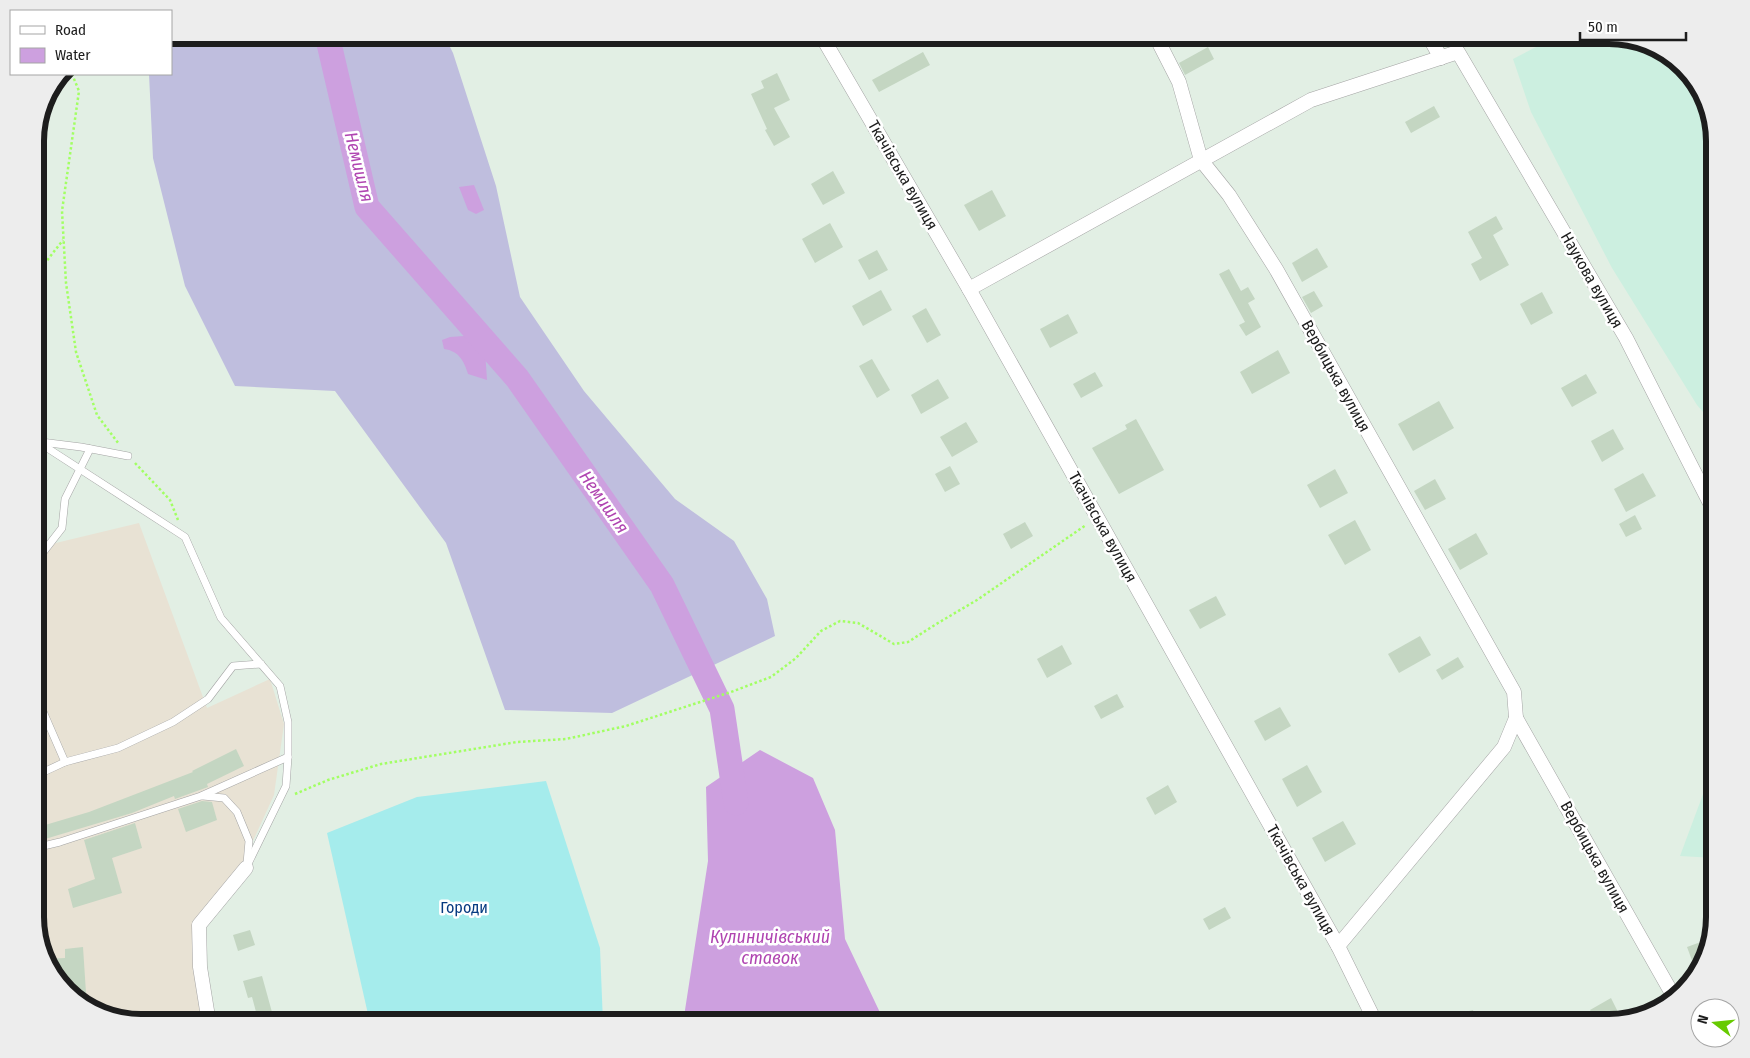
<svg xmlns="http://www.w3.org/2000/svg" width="1750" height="1058" font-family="'Fira Sans Condensed',sans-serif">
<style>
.industrial{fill:#e8e2d4}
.farmland{fill:#ccefe0}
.grass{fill:#a5ecec}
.wetland{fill:#bfbede}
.water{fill:#cda0df}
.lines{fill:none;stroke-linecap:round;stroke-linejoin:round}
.river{stroke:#cda0df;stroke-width:25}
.building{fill:#c4d6c2}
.lane-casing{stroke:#a4a4a4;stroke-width:8}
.street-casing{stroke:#a4a4a4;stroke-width:15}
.path{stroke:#a2ff63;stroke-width:2.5;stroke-dasharray:2.5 2.5;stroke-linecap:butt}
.lane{stroke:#fff;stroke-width:7}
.street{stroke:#fff;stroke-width:14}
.labels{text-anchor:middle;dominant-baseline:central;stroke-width:5;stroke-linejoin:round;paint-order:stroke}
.street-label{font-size:16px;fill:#1d1d1d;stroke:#fff}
.park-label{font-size:16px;fill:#063a80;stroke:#fff}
.water-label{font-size:18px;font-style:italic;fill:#b045b1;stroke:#fff}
.rim{fill:none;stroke:#1d1d1d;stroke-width:6}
</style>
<rect width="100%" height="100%" fill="#e2efe4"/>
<polygon class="industrial" points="139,523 207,708 270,679 284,724 274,795 241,867 194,926 208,1023 141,1023 88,1009 49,970 35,924 35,548"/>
<g class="farmland">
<polygon points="1559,35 1609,35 1662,49 1701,88 1715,134 1715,426 1697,405 1612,268 1531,112 1513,59"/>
<polygon points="1715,762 1715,858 1680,856"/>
</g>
<polygon class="grass" points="546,781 600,948 603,1023 370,1023 327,833 417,797"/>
<polygon class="wetland" points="171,35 444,35 453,53 496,186 520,297 584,391 675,499 734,541 767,599 775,636 612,713 505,710 446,543 335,391 235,386 185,286 153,158 149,74 171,74"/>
<g class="water">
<polygon points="474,185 484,210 476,214 468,210 459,187"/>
<path d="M464 336 485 350 487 380 468 374C464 361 459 351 444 349L442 340 450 337Z"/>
<polygon points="760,750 813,778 835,830 845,939 885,1023 683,1023 708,861 706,787"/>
</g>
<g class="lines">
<polyline class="river" points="327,35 367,207 517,378 662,585 722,709 736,803"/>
</g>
<g class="building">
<polygon points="1208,47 1214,59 1185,75 1179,63"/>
<polygon points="923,52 930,65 879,92 872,80"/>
<polygon points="777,73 790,100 774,108 790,137 774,146 765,130 767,129 751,94 764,88 761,81"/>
<polygon points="1434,106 1440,117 1411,133 1405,122"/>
<polygon points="833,171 845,193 823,205 811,184"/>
<polygon points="992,190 1006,216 979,231 964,205"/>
<polygon points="1496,216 1503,229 1493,235 1509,265 1480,281 1471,264 1482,258 1468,232"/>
<polygon points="830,223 843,247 815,263 802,239"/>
<polygon points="1317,248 1328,267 1302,282 1292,263"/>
<polygon points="877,250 888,270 869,280 858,260"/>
<polygon points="1229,269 1241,291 1248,287 1255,299 1248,303 1261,327 1246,336 1239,325 1245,322 1219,274"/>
<polygon points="881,290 892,310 863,326 852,306"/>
<polygon points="1314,291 1323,306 1311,313 1302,297"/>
<polygon points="1542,292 1553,313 1531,325 1520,304"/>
<polygon points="926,308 941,335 927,343 912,316"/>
<polygon points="1068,314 1078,333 1050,348 1040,329"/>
<polygon points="1278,350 1290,373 1252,394 1240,372"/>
<polygon points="872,359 890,390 877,398 859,366"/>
<polygon points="1095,372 1103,386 1081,398 1073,384"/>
<polygon points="1586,374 1597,393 1572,407 1561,388"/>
<polygon points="938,379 949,398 921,414 911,395"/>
<polygon points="1439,401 1454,428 1413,451 1398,424"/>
<polygon points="1136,419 1164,470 1119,494 1092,448 1127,429 1125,425"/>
<polygon points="966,422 978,442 952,457 940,437"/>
<polygon points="1613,429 1624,449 1602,462 1591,441"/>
<polygon points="950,466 960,484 945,492 935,474"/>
<polygon points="1335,469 1348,493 1320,508 1307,485"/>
<polygon points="1643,473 1656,496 1626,512 1614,489"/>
<polygon points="1435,479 1446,499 1425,510 1414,491"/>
<polygon points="1635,515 1642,529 1626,537 1619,524"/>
<polygon points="1355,520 1371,550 1345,565 1328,535"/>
<polygon points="1025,522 1033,536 1011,549 1003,534"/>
<polygon points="1476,533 1488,554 1460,570 1448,549"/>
<polygon points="1216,596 1226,615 1200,629 1189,610"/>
<polygon points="1420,636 1431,655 1399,673 1388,654"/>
<polygon points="1062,645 1072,664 1047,678 1037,659"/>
<polygon points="1458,657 1464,667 1442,680 1436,670"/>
<polygon points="1117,694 1124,707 1101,719 1094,706"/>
<polygon points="1280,707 1291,726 1265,741 1254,721"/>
<polygon points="236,749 244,766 207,784 208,787 175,799 174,796 132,813 35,842 35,828 89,812 193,772 192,771"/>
<polygon points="1307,765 1322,792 1297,807 1282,779"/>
<polygon points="1168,785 1177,802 1155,815 1146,798"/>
<polygon points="202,801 212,802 217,820 186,832 178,809"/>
<polygon points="1343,821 1356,844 1325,862 1312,838"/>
<polygon points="135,823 142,848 112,858 122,893 73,908 68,889 95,879 84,840"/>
<polygon points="1225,907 1231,918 1209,930 1203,919"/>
<polygon points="250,930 255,945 238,951 233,935"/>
<polygon points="1709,939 1701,970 1697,974 1687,947"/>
<polygon points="83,947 87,1008 49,970 46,959 65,958 65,949"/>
<polygon points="262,976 275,1023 259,1023 252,997 248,998 243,981"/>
<polygon points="1611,998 1622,1020 1609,1023 1597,1023 1590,1010"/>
<polygon points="1473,1010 1477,1023 1437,1023 1436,1019"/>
</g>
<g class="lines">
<g class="lane-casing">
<g id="lane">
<polyline points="38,442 185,537 221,618 280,686 288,722 288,757 286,786 246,868"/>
<polyline points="41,442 81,447 128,456"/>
<polyline points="35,558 41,555 62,528 65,499 90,449"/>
<polyline points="35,693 65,762"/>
<polyline points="35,776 65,762 118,748 173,722 208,699 233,666 261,664"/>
<polyline points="203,796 224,798 237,812 249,841 247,863"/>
<polyline points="35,848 60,842 201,796 288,757"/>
</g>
</g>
<g class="street-casing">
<g id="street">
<polyline points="821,35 969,289 1338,946 1376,1023"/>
<polyline points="1155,35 1179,82 1201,160 1229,195 1276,269 1514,692 1516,718 1504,747 1338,946"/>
<polyline points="1428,35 1441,58"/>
<polyline points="969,289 1311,100 1458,52 1626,338 1715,513"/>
<polyline points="1516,718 1674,997"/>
<polyline points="209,1023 200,967 199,925 246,868"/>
</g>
</g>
<g class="path">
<polyline points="1470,46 1491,35"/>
<polyline points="72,74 79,91 62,211 66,283 76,352 97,415 119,444"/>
<polyline points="35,276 63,240"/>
<polyline points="135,463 170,500 178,520"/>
<polyline points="295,794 328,780 381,764 517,742 566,739 626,726 731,692 771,677 796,658 821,631 840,621 858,623 894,644 908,642 938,623 977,600 1086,525"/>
</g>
<use href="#lane" class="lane"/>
<use href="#street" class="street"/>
</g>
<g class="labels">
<g class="street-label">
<text transform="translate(903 175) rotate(60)">Ткачівська вулиця</text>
<text transform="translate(1592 280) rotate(60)">Наукова вулиця</text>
<text transform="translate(1336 376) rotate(61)">Вербицька вулиця</text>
<text transform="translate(1103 527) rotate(61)">Ткачівська вулиця</text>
<text transform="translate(1595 857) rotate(61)">Вербицька вулиця</text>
<text transform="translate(1301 880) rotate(61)">Ткачівська вулиця</text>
</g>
<g class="park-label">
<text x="464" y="907">Городи</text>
</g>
<g class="water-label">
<text transform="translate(359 167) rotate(76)">Немишля</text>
<text transform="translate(604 502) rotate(55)">Немишля</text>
<text x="770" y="937">Кулиничівський<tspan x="770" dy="21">ставок</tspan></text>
</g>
</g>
<path d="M0 0H1750V1058H0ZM141 44H1609A97 97 0 0 1 1706 141V917A97 97 0 0 1 1609 1014H141A97 97 0 0 1 44 917V141A97 97 0 0 1 141 44Z" fill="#ededed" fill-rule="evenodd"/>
<path class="rim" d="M141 44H1609A97 97 0 0 1 1706 141V917A97 97 0 0 1 1609 1014H141A97 97 0 0 1 44 917V141A97 97 0 0 1 141 44Z"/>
<rect x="10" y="10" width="162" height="65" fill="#ffffff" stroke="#a5a5a5"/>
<rect x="20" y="26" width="25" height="8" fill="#ffffff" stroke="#a5a5a5"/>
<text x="55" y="35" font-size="15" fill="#1d1d1d">Road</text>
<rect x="20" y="48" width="25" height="15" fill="#cda0df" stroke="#a5a5a5"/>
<text x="55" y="60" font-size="15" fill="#1d1d1d">Water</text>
<g transform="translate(1715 1023) rotate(286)"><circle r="24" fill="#ffffff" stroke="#a5a5a5"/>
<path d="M0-4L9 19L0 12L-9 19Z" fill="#67ca00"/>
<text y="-8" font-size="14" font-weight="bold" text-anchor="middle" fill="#1d1d1d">N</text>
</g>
<path d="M1580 32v8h106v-8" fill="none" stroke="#1d1d1d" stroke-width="2.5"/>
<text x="1588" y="32" font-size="15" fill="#1d1d1d" stroke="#ffffff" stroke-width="4" paint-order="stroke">50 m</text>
</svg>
